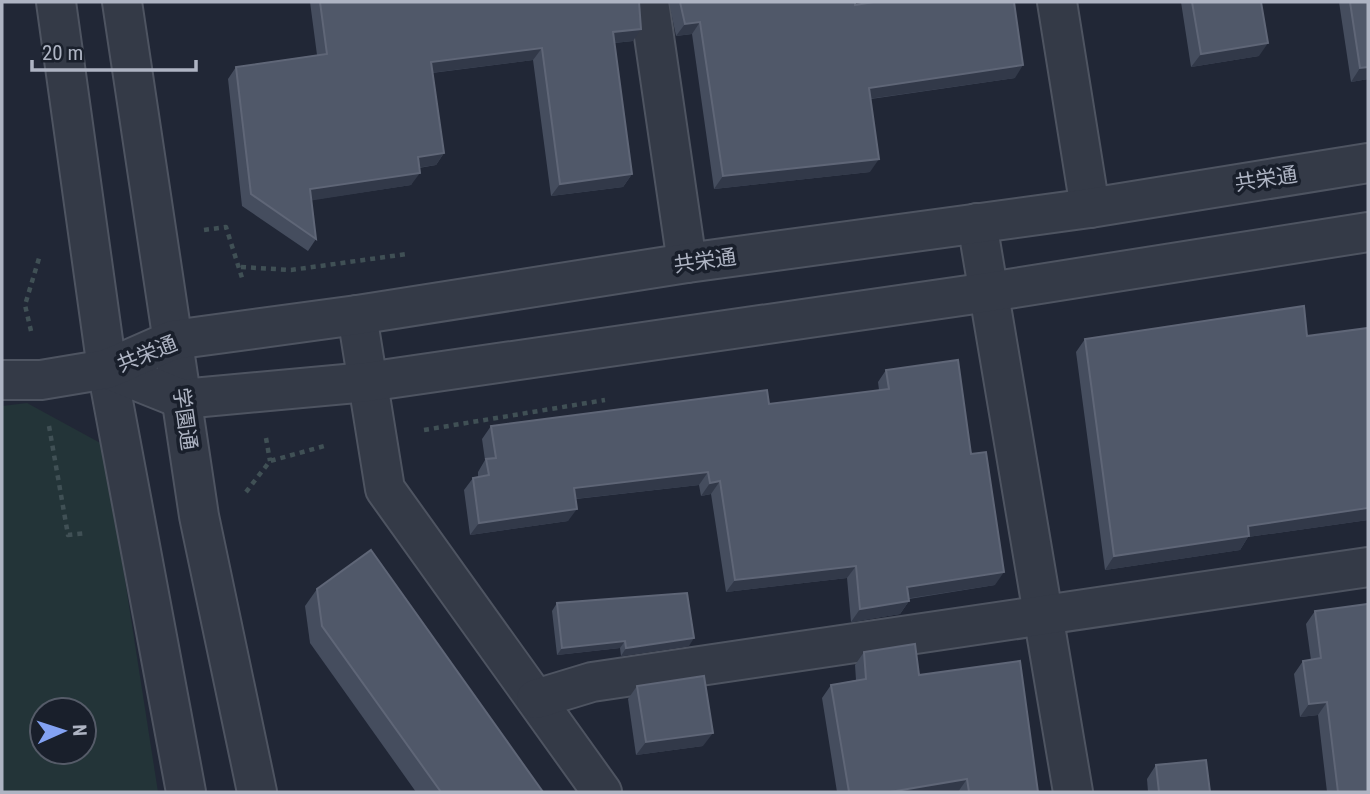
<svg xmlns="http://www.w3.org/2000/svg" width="1370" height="794" font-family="'Roboto Condensed','Noto Sans JP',sans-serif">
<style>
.green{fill:#233438;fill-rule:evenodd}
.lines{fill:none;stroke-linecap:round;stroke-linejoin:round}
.minor-casing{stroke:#4e5461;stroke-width:42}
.path{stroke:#405055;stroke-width:4.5;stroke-dasharray:5 5;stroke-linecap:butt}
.minor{stroke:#343a47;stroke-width:38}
.wall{fill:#454d5e}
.shaded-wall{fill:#323949}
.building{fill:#505869;stroke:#5f6677;stroke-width:2}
.labels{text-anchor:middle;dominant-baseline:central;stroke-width:7;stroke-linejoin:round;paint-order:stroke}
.street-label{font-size:21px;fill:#aeb4c3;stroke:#191f2b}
</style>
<rect width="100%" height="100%" fill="#212736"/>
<path class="green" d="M27 403 104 445 158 792H2V406ZM42 710H84V752H42Z"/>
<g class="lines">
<g class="minor-casing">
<g id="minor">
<polyline points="56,2 107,369 186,792"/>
<polyline points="122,2 199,516 257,792"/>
<polyline points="649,2 687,263"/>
<polyline points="1057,2 1090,208"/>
<polyline points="977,223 1073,792"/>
<polyline points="357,315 385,489 602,792"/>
<polyline points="107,369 182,399 367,382 989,292 1368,232"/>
<polyline points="2,380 41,380 107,369 173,340 357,315 687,263 1090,208 1368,163"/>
<polyline points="536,699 592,682 1368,567"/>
</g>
</g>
<g class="path">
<polyline points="204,230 226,227 243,281"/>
<polyline points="241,267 291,270 407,254"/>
<polyline points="31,331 25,305 40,255"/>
<polyline points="49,426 68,535 87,533"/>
<polyline points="424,430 605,400"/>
<polyline points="266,438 270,461"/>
<polyline points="246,492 270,461 328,445"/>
</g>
<use href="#minor" class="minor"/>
</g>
<g class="wall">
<polygon points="310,2 639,2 633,41 614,43 632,174 623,187 551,196 533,60 432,73 444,153 436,165 419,168 411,185 311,200 316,239 308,251 242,206 228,79 236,67 317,55"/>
<polygon points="669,2 855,2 855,5 1015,78 871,99 870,172 714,189 692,34 676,36"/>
<polygon points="1181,2 1261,2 1259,56 1191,67"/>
<polygon points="1339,2 1368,2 1368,79 1351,82"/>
<polygon points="1368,328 1368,520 1248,537 1240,550 1105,570 1076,352 1085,339 1307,336"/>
<polygon points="886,370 971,454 995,585 909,599 909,601 900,614 851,622 847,578 726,592 711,494 701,496 699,485 576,499 568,521 470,535 464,490 473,478 478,477 478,472 485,460 482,439 491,426 769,404 879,390 878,382"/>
<polygon points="317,589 543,792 416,792 310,643 305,606"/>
<polygon points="557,603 689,646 621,656 620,648 557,655 552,611"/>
<polygon points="1315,611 1368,792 1327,792 1318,715 1300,717 1294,674 1303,661 1311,660 1306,624"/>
<polygon points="864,652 919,675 1038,792 837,792 822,698 831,685 856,680 855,665"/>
<polygon points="637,686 703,746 636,755 628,699"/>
<polygon points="1156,765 1210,792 1148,792 1147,779"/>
</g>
<g class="shaded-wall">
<polygon points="700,22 692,34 676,36 685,24"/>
<polygon points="641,29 633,41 604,44 613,32"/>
<polygon points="1268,43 1259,56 1191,67 1201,54"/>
<polygon points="542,48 533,60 422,74 431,62"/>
<polygon points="1023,65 1015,78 861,100 869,88"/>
<polygon points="1368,67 1368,79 1351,82 1360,68"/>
<polygon points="444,153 436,165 409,169 418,157"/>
<polygon points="879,159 870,172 714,189 723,176"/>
<polygon points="420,173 411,185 302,202 310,189"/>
<polygon points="632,174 623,187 551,196 560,184"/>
<polygon points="708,472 699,485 565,500 574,488"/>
<polygon points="720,481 711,494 701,496 710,483"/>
<polygon points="1368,508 1368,520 1248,537 1240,550 1105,570 1114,556 1248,526"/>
<polygon points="577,509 568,521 470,535 479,523"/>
<polygon points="856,566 847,578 726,592 735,580"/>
<polygon points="1004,572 995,585 898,600 907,587"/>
<polygon points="909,601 900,614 851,622 860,609"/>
<polygon points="694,638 689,646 621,656 626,648"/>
<polygon points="625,641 620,648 557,655 562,648"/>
<polygon points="1327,702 1318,715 1300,717 1309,704"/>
<polygon points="713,733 703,746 636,755 646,742"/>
<polygon points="967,779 958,792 890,792"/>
</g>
<g class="building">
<polygon points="320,2 639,2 641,29 613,32 632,174 560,184 542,48 431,62 444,153 418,157 420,173 310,189 316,239 251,194 236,67 327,54"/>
<polygon points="680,2 855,2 855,5 874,2 1014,2 1023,65 869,88 879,159 723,176 700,22 685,24"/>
<polygon points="1192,2 1261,2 1268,43 1201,54"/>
<polygon points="1350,2 1368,2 1368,67 1360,68"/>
<polygon points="1304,306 1307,336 1368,328 1368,508 1248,526 1249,536 1114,556 1085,339"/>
<polygon points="958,360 971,454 986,452 1004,572 907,587 909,601 860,609 856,566 735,580 720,481 710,483 708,472 574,488 577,509 479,523 473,478 489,475 486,459 496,458 491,426 767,390 769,404 889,389 886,370"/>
<polygon points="371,550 543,792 441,792 322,626 317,589"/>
<polygon points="687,593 694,638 626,648 625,641 562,648 557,603"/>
<polygon points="1368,604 1368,792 1338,792 1327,702 1309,704 1303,661 1321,658 1315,611"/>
<polygon points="915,644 919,675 1020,661 1038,792 969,792 967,779 890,792 849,792 831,685 866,679 864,652"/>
<polygon points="704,676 713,733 646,742 637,686"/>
<polygon points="1206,760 1210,792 1159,792 1156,765"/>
</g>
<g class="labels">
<g class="street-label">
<text transform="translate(1266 179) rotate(-9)">共栄通</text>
<text transform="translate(705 261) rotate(-8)">共栄通</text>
<text transform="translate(147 354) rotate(-22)">共栄通</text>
<text transform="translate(185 419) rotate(82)">学園通</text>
</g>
</g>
<rect width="1370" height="794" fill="none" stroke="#aeb4c3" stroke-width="7"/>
<g transform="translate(63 731) rotate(87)"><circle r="33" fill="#191f2b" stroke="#555b68" stroke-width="2"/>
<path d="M0-5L12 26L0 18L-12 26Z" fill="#83a2f3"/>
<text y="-10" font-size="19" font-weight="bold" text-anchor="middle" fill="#aeb4c3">N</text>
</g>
<path d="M32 60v10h164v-10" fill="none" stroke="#aeb4c3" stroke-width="3.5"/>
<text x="42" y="60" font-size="21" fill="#aeb4c3" stroke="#191f2b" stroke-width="5" paint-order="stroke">20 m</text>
</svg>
